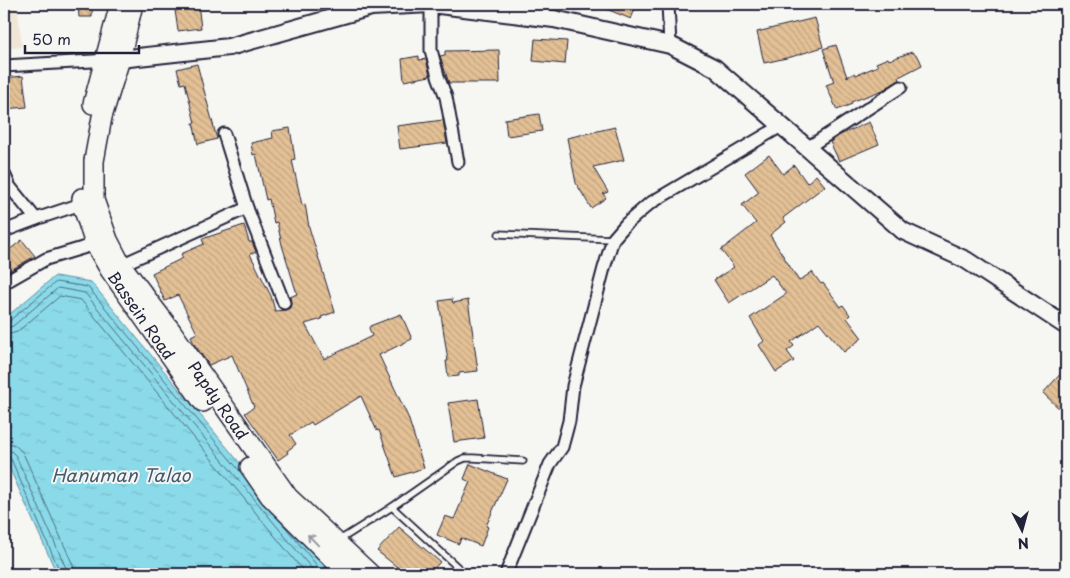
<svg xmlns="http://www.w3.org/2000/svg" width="1070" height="578" font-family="'Playpen Sans',sans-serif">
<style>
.built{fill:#f0e6d6}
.water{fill:url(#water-ripples);stroke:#6190a3}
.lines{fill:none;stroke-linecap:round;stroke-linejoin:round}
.shore{stroke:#4c6c81;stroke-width:1}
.building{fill:url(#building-back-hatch);stroke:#22223b}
.lane-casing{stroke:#22223b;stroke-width:9}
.street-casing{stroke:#22223b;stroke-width:15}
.secondary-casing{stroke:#22223b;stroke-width:20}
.primary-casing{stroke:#22223b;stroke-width:22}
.lane{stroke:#f6f6f2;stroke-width:5.5}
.street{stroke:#f6f6f2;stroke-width:11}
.secondary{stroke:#f6f6f2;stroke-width:16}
.primary{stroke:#f6f6f2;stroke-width:19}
.oneway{stroke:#9797a0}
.labels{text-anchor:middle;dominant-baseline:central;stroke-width:4;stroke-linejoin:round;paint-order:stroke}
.street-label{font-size:16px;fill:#22223b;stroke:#f6f6f2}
.water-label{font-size:18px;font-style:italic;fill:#42596f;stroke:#f6f6f2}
</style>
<defs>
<pattern id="water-ripples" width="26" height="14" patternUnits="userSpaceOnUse" patternTransform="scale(1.25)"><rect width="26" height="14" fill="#8bdae9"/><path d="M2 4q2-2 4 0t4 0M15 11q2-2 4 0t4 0" fill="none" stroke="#78bbc9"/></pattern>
<pattern id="building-back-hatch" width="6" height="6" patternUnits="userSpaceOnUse" patternTransform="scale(1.25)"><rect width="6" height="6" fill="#e3c095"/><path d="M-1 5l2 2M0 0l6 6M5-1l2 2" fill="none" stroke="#c2a581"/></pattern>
</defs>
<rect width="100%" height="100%" fill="#f6f6f2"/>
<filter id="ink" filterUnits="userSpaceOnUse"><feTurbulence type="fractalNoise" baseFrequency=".02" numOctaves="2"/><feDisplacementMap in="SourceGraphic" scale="10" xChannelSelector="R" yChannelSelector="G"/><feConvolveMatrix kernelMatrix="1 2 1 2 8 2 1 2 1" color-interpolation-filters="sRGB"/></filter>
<g filter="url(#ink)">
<polygon class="built" points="4,4 17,4 22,47 4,49"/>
<polygon class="water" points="55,276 91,282 331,574 57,574 4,456 4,319"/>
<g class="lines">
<g class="shore">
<polyline points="4,322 9,321 56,282 88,287 243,475"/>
<polyline points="4,329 13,326 58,288 85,293 316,574"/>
<polyline points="4,336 17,332 60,296 81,300 306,574"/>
<polyline points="4,442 15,445 23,453 73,565 75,574"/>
<polyline points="4,449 11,451 16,456 66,568 67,574"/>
<polyline points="4,456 8,456 11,459 61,574"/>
<polyline points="282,523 324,574"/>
</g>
</g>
<g class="building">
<polygon points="78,4 92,4 92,17 79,17"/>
<polygon points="177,4 198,4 201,28 178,31 175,10 177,10"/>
<polygon points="594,4 637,4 631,19"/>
<polygon points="815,18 823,47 791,57 764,63 757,32"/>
<polygon points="535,39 567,41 565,64 533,61"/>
<polygon points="836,45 847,77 855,73 856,75 878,66 876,63 888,58 889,60 912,52 919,58 922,65 899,77 900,80 883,90 851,102 852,104 837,110 826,85 834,82 823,49"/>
<polygon points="499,50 500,83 449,83 440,56 445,55 445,51"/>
<polygon points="419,56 419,60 426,59 430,76 404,81 402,59"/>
<polygon points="197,64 217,139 198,144 193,123 195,123 185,83 181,84 177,69"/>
<polygon points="23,76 27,107 4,109 4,78"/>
<polygon points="539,114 542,131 507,136 505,119"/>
<polygon points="443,120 447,143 400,149 397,126"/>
<polygon points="869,122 879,144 839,161 830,142 840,135"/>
<polygon points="615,127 624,160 593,167 608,192 603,194 606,198 591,208 576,183 567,138"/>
<polygon points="290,128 295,159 292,160 302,205 305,204 309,227 335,312 321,317 322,319 305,324 324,359 372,336 369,328 370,326 401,314 412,339 379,355 408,417 424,468 396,477 379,430 377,431 361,396 313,425 311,422 290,435 296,444 287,451 288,453 278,460 245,413 254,407 232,355 209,365 194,344 191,336 197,333 178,295 165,301 152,273 183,258 181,254 204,244 202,239 244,225 249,242 252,242 256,252 250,254 271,296 275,311 286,310 290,308 291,304 290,297 297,294 282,245 277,222 274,223 269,199 266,200 256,154 253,155 251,143 273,138 272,131"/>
<polygon points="769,155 783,174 794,165 807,183 816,175 825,186 783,218 786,222 770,235 799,281 812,272 821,284 823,283 841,307 843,305 850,315 847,318 862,338 844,352 819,322 791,342 794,346 787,351 794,361 776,372 759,345 764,341 750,318 786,294 772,275 729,303 714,280 734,267 721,250 756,223 742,205 759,192 745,173"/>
<polygon points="22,240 35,256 4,274 4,254"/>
<polygon points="452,299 453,303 468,300 478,371 459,373 459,376 448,377 446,361 448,361 439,301"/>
<polygon points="1066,368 1066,415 1043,393"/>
<polygon points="478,399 484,438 454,442 448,403"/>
<polygon points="470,464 507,479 486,526 488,527 481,546 461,538 459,544 437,535 445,516 454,519 470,482 464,479"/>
<polygon points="399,527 440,562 429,574 406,574 377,551"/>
</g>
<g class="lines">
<g class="lane-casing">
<g id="lane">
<polyline points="499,234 613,239"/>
<polyline points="392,507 465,574"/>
<polyline points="338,541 392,507 458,461 465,458 473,458 523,461"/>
</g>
</g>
<g class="street-casing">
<g id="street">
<polyline points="431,4 431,50 438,76 446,97 458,162"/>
<polyline points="668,4 670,45"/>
<polyline points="4,66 110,60"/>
<polyline points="224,134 247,208 284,303"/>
<polyline points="807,148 901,87"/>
<polyline points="4,174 10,187 36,219"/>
<polyline points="4,231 36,219 87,202"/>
<polyline points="121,265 247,208"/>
<polyline points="4,283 46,259 99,243"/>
<polyline points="507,571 550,464 562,447 569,421 573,386 604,268 613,239 626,224 649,204 781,126"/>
</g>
</g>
<g class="secondary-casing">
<polyline id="secondary" points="120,59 229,47 371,7 431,4 554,19 670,45 715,68 903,231 966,260 1066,326"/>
</g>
<g class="primary-casing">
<g id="primary">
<polyline points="133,4 120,59 102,117 94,161 94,200 108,240 121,265 172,332 288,497 370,574"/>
<polyline points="93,104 120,4"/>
<polyline points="82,198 82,204 95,244 110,270 203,402"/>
<polyline points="250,467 270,496 348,574"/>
</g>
</g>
<use href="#lane" class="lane"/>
<use href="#street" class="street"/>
<use href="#secondary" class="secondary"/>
<use href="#primary" class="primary"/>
</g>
<defs><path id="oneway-shaft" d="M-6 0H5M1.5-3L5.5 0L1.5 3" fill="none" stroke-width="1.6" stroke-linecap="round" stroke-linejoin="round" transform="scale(1.25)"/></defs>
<use class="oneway" href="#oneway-shaft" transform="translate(313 540) rotate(-134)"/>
</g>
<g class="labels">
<g class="street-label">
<text transform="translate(142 315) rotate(55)">Bassein Road</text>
<text transform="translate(219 400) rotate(55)">Papdy Road</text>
</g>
<g class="water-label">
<text x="121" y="474">Hanuman Talao</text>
</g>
</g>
<rect width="1070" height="578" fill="none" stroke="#f6f6f2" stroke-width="20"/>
<rect x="10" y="10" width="1050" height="558" fill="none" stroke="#22223b" stroke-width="2" filter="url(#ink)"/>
<g transform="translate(1022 530) rotate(174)" stroke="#f6f6f2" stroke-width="4" paint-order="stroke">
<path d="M0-4L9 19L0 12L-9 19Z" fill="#22223b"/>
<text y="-8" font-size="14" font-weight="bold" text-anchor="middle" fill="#22223b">N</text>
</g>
<path d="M25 45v8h114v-8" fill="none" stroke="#22223b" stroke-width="2.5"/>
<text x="32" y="45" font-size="15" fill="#22223b" stroke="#f6f6f2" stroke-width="4" paint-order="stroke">50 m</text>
</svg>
